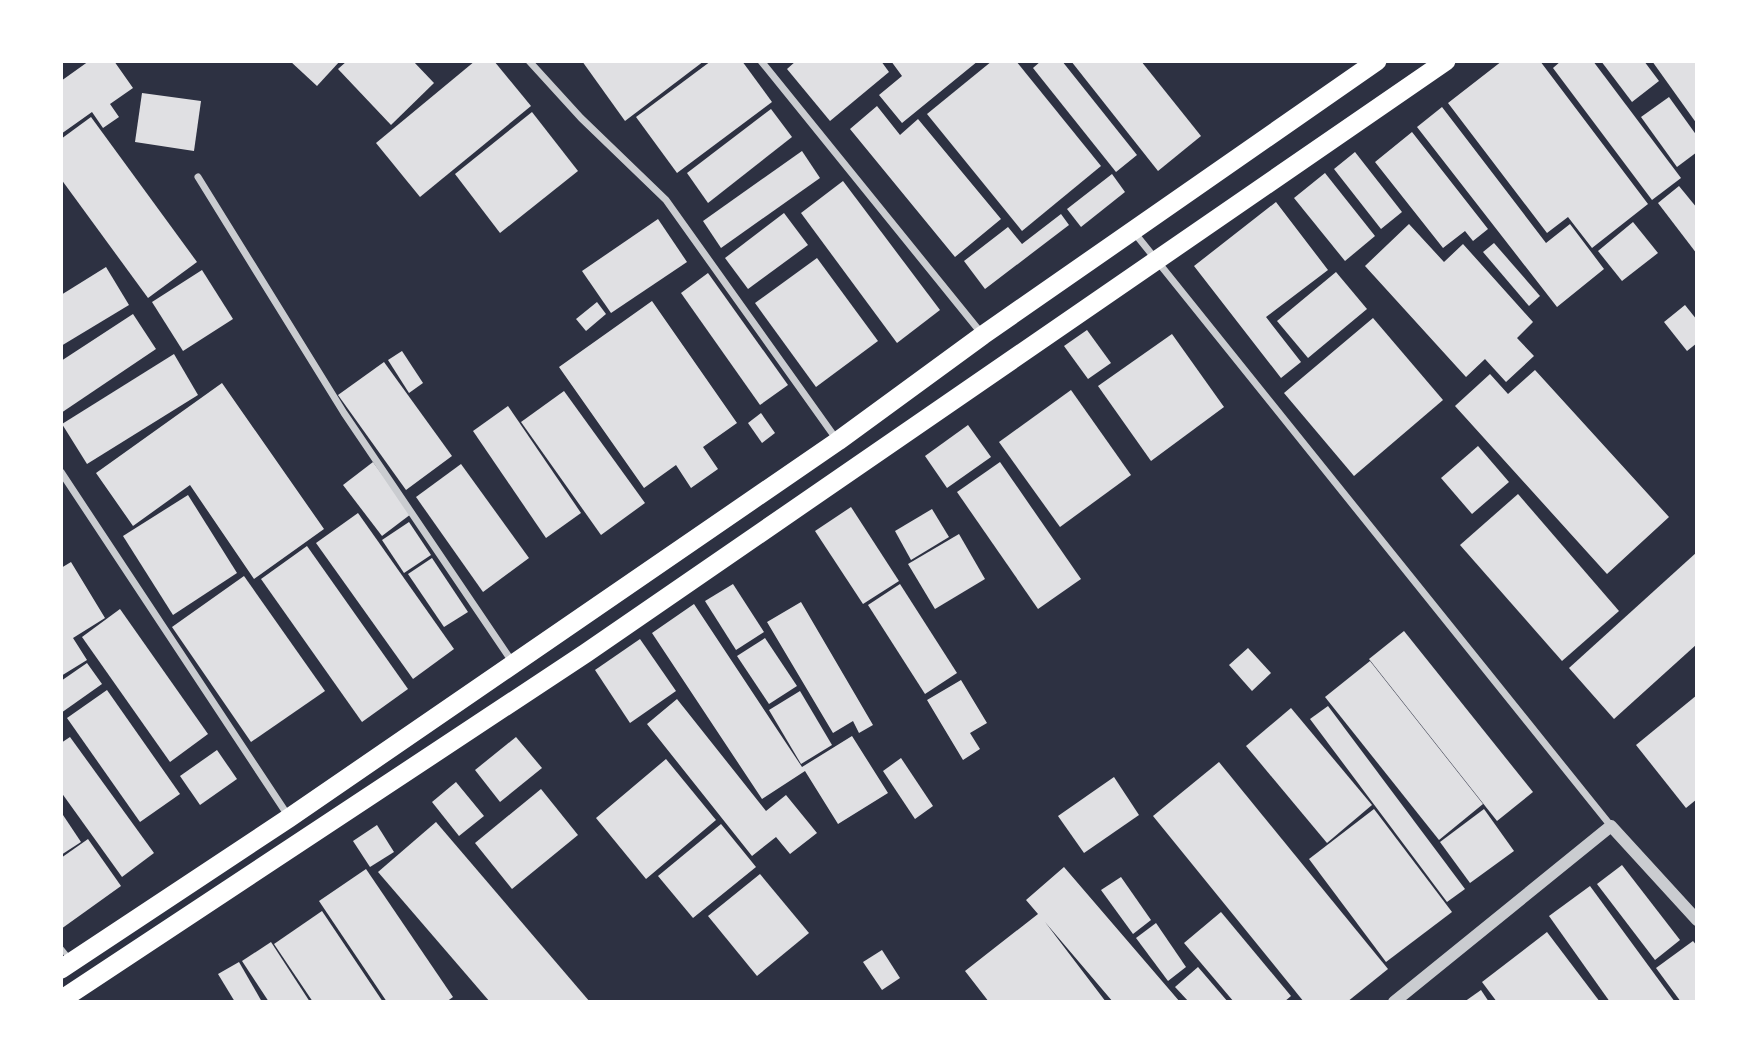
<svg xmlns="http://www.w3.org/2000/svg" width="1758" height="1063" font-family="'Playfair Display',serif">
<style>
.building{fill:#e0e0e3}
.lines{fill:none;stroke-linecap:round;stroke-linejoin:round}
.service{stroke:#caccd0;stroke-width:5}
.minor{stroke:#caccd0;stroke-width:7}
.tertiary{stroke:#caccd0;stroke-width:12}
.trunk{stroke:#fff;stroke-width:19}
</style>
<rect width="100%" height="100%" fill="#2d3142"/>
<g class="building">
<polygon points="89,61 114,61 133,88 110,104 119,117 103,128 92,112 61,134 61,81"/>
<polygon points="290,61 340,61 317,86"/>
<polygon points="347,61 413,61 434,83 391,125 338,69"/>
<polygon points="475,61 494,61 531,106 420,197 376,143"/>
<polygon points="582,61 704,61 625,121"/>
<polygon points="711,61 742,61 772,102 677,173 636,117"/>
<polygon points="796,61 881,61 889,72 830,121 787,69"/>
<polygon points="891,61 978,61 902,123 879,95 902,76"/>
<polygon points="992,61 1016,61 1101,166 1022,231 927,114"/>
<polygon points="1041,61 1062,61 1137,155 1116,172 1033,68"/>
<polygon points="1071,61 1141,61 1201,136 1158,171"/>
<polygon points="1502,61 1540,61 1648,204 1592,248 1568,217 1547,233 1448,103"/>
<polygon points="1561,61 1593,61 1681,178 1652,200 1553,68"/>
<polygon points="1601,61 1644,61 1659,81 1632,102"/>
<polygon points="1652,61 1697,61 1697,124"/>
<polygon points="142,93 201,101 194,151 135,142"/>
<polygon points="1669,97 1697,136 1697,152 1677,167 1641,117"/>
<polygon points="877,106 900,135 918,119 1001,219 955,257 850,129"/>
<polygon points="1442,107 1546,243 1570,224 1604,269 1557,307 1417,127"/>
<polygon points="771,109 792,137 708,203 687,173"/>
<polygon points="532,112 578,171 500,233 455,174"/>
<polygon points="91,117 197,262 148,298 61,179 61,139"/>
<polygon points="1412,132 1488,229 1473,241 1465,231 1443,248 1375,162"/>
<polygon points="802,151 820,178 721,248 703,221"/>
<polygon points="1355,152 1402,212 1381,229 1334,169"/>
<polygon points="1325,173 1375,236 1345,261 1294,198"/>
<polygon points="1112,174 1125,192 1081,227 1067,209"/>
<polygon points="843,181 940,310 897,343 801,213"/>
<polygon points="1679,186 1697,208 1697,254 1658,203"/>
<polygon points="1276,202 1328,270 1266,317 1301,362 1281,378 1194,266"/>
<polygon points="784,213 808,245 748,289 725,258"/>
<polygon points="1061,214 1069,225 985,289 964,261 1008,227 1022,244"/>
<polygon points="658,219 687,262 611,313 582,271"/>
<polygon points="1633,222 1658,253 1622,281 1598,251"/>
<polygon points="1409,224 1444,262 1463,244 1533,322 1517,338 1534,356 1506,382 1485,359 1466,377 1365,266"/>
<polygon points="1494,243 1540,296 1529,306 1483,252"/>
<polygon points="817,258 878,341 816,387 755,303"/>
<polygon points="106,267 129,305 61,346 61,295"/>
<polygon points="202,270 233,319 183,351 152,302"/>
<polygon points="1336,272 1367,309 1308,358 1277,321"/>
<polygon points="708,273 788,385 760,405 681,293"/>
<polygon points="652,301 737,423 703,447 718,469 691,488 676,465 644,488 559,367"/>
<polygon points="597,302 606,314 586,331 576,319"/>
<polygon points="1685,305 1697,320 1697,343 1687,351 1664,322"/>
<polygon points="133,314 156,349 61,413 61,361"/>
<polygon points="1373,318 1443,400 1354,476 1284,393"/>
<polygon points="1087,330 1111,363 1088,379 1064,346"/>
<polygon points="1172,334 1224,407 1151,461 1098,386"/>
<polygon points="402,351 423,383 409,393 388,360"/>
<polygon points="174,354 198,395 87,464 62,424"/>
<polygon points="384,362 452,456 406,490 338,395"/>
<polygon points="1535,370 1669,517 1607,574 1455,406 1490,374 1508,394"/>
<polygon points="222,383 324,529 254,579 190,485 133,526 96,473"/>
<polygon points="1071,390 1131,475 1060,527 999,442"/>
<polygon points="564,391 645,503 601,535 521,422"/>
<polygon points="508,406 581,513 546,538 473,431"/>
<polygon points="761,413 775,433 762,443 748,423"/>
<polygon points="968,425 991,457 947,488 925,456"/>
<polygon points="1478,446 1509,482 1472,514 1441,478"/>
<polygon points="373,462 411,514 382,536 343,485"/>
<polygon points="1000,462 1081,579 1038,609 957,492"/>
<polygon points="461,464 529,558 483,592 416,497"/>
<polygon points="1518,494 1619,611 1562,661 1460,545"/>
<polygon points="188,495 237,573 173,615 123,536"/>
<polygon points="851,507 899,581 863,604 815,531"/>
<polygon points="932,509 949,537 911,560 895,531"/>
<polygon points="358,513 454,649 413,679 316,543"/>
<polygon points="409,522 431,555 404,573 382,540"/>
<polygon points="959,534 985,579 935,609 908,564"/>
<polygon points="307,546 408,689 362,722 261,579"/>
<polygon points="1697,552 1697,644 1614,719 1569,668"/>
<polygon points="432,558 468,612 444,627 408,574"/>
<polygon points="71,562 105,618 73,638 87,660 61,676 61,568"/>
<polygon points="244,576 325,691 251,742 172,627"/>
<polygon points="733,584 764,632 736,650 705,601"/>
<polygon points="900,584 957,673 925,694 868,605"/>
<polygon points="801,602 873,725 859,733 853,721 833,733 767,622"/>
<polygon points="694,604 802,767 852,736 888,793 838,824 805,771 762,799 652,633"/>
<polygon points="120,609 208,734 170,762 82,637"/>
<polygon points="1404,631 1533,792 1497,821 1369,659"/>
<polygon points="765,638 797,686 769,704 737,656"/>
<polygon points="640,639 676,691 630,723 595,670"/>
<polygon points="1248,648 1271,673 1252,691 1229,665"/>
<polygon points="1370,661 1483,804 1439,840 1325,697"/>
<polygon points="87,663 102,684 61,713 61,681"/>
<polygon points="961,680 987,723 970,733 980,749 963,760 927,700"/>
<polygon points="107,690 180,794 140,822 67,718"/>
<polygon points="800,691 832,745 801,764 769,710"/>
<polygon points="1697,695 1697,799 1686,808 1636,745"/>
<polygon points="677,699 766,811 786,795 817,833 790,854 776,837 752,856 647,724"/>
<polygon points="1328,706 1465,889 1447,902 1310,719"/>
<polygon points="1291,708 1372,805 1327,843 1246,746"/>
<polygon points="70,737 154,853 122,877 61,792 61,743"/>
<polygon points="516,737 542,768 500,802 475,770"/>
<polygon points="217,750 237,779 200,805 180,776"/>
<polygon points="901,758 933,806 915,819 883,771"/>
<polygon points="666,759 716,820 646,879 596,818"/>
<polygon points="1219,762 1388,969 1347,1002 1304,1002 1153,816"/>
<polygon points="1114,777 1139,815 1084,853 1058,816"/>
<polygon points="456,782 484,816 459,836 432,802"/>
<polygon points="541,789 578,835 512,889 475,843"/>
<polygon points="1374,809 1452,912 1386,962 1309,859"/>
<polygon points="1484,809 1514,851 1470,883 1440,842"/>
<polygon points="61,812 81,842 61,855"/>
<polygon points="436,822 590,1002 490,1002 378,872"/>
<polygon points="721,824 756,867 693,918 658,876"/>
<polygon points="377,825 394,852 370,867 353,841"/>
<polygon points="88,839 121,886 61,929 61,858"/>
<polygon points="1622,865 1680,940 1655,960 1597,884"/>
<polygon points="1064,867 1180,1002 1113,1002 1045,922 1106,1002 989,1002 965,971 1038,914 1026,900"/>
<polygon points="366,869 453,997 446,1002 387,1002 319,901"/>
<polygon points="760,874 809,933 757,976 708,916"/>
<polygon points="1121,877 1151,920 1133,934 1101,890"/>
<polygon points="1590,886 1675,1002 1610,1002 1549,916"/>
<polygon points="322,911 383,1002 313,1002 274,944"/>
<polygon points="1221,912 1291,996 1284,1002 1234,1002 1184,943"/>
<polygon points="1156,923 1186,967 1168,981 1136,938"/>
<polygon points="1547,932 1600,1002 1497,1002 1482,982"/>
<polygon points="1693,941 1697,946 1697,1002 1681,1002 1656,968"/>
<polygon points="271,942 310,1002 269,1002 242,961"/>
<polygon points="882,950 900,978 882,990 863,962"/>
<polygon points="239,962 262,1002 235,1002 218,974"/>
<polygon points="1198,967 1228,1002 1189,1002 1175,987"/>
<polygon points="1481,990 1489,1002 1464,1002"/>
</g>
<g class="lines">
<polyline class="service" points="61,948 70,959"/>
<g class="minor">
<polyline points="529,61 581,118 666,200 837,440"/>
<polyline points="761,61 982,334"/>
<polyline points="198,177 344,413 513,663"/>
<polyline points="1133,231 1611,826"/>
<polyline points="61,472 289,817"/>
</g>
<polyline class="tertiary" points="1394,1002 1611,826 1697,920"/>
<g class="trunk">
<polyline points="61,969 289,818 838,441 983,335 1377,61"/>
<polyline points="61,1000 586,653 1446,61"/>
</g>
</g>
<rect width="1758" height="1063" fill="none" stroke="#ffffff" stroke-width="126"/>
</svg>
